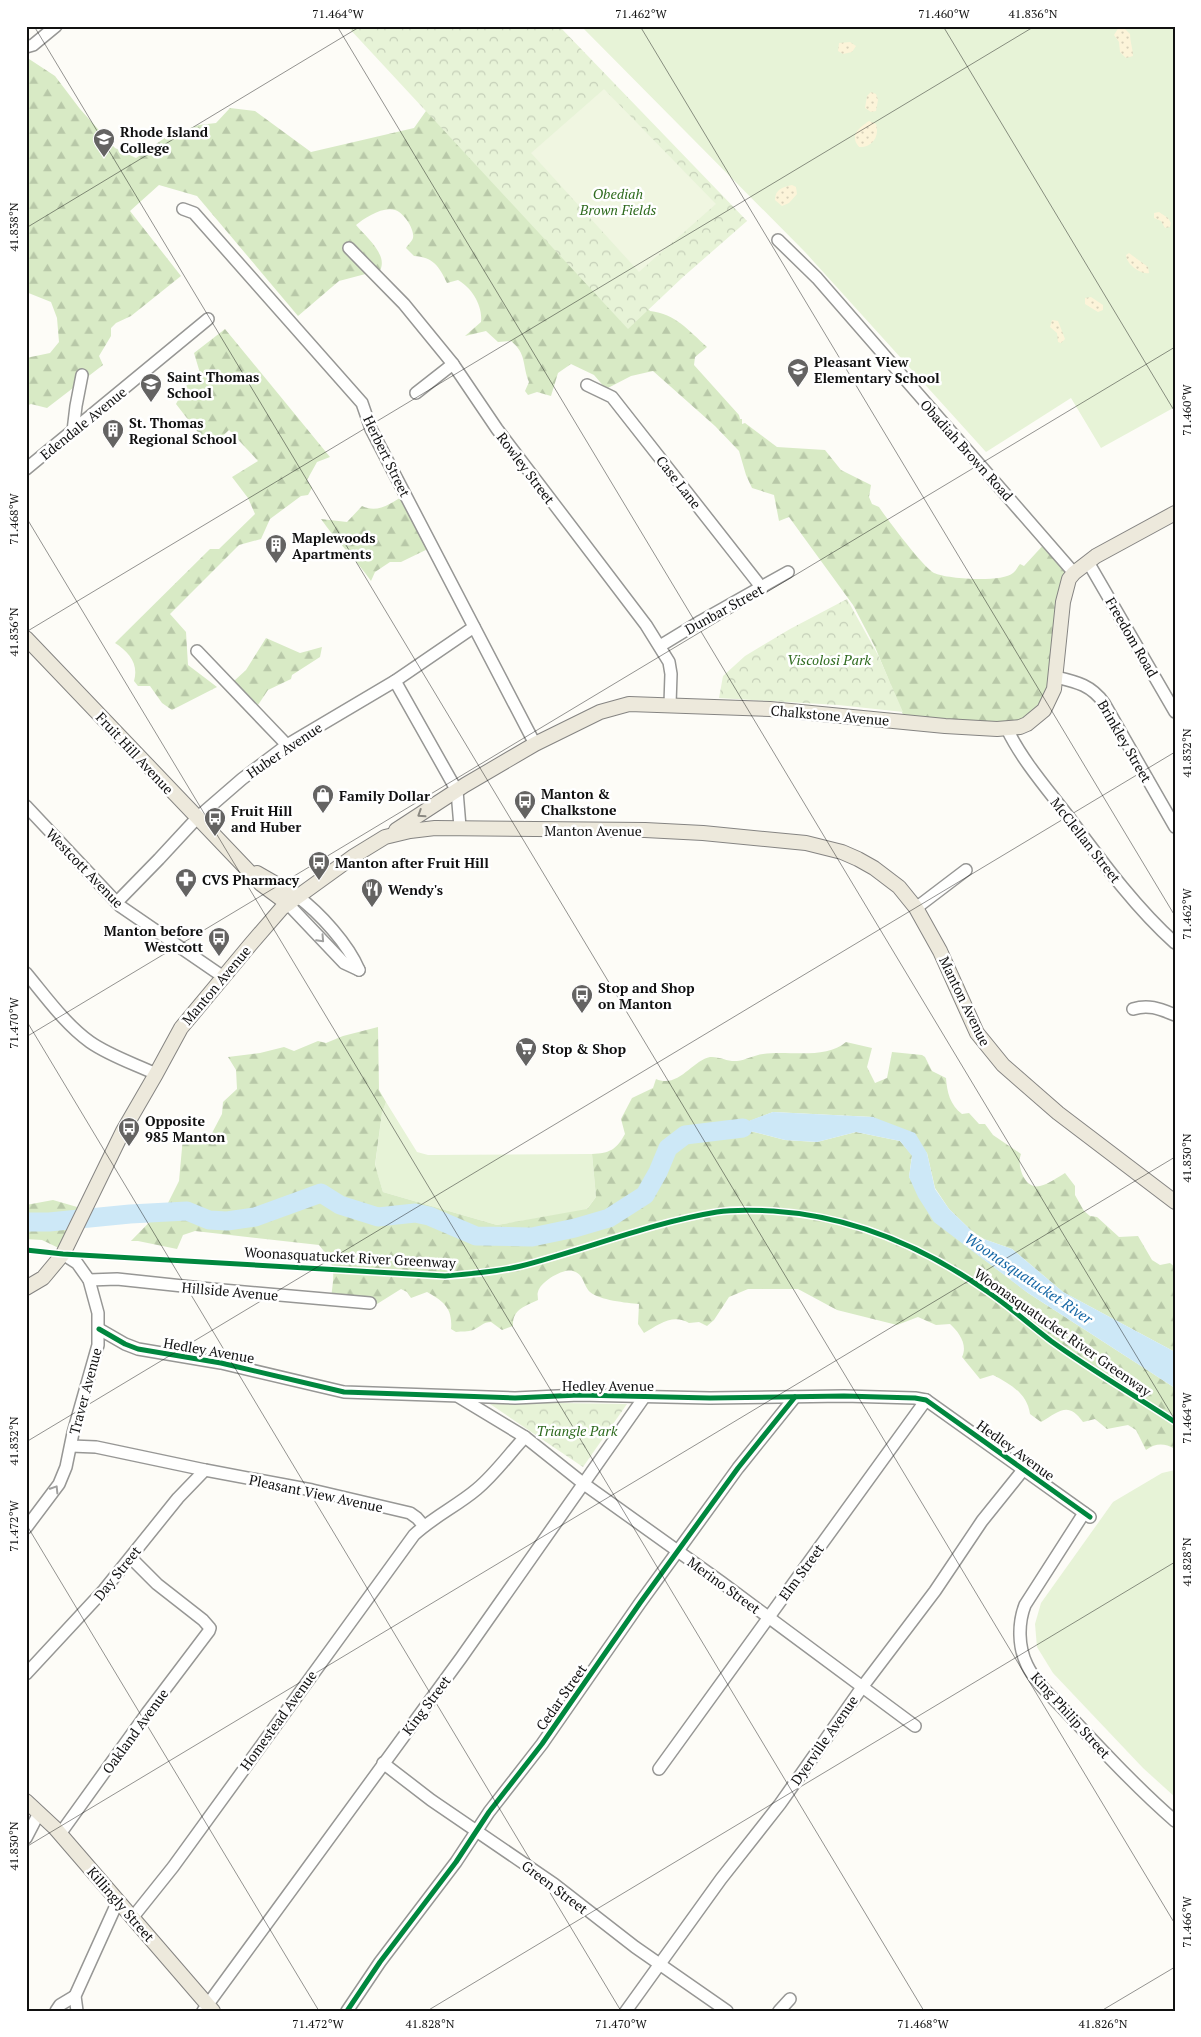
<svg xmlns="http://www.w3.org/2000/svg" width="1201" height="2037" font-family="'PT Serif',serif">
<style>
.grass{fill:#e7f3d7}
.forest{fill:url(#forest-firs)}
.sand{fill:url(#sand-dots)}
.park{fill:url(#park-crowns)}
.pitch{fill:#f0f6e1}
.water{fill:#cde8f7}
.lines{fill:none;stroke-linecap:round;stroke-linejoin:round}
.river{stroke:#cde8f7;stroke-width:19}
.minor-casing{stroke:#979795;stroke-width:14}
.major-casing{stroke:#858482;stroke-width:16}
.minor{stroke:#fffffe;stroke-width:11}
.major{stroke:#ede9dc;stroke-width:14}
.cycleway-casing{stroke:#fff;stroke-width:8}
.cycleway{stroke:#00873e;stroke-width:5}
.oneway{stroke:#8a8881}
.oneway2{stroke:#a0a09f}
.ticks{fill:none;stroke:#111;stroke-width:1;stroke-opacity:0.45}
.labels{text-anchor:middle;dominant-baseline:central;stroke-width:5;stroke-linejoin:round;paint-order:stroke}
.poi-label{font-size:14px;font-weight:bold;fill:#111;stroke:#fff;text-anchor:start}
.park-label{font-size:14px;font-style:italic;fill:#2f6b1f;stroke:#fff}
.street-label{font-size:14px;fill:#111;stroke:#fff}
.water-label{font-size:15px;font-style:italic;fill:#1768a6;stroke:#fff}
.neatline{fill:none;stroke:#111;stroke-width:2}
.ticks-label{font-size:12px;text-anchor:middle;fill:#111}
</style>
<defs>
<pattern id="forest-firs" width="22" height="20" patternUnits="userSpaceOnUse" patternTransform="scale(1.25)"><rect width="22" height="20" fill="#d8eac5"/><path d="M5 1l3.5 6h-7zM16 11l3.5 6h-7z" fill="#b8c8a8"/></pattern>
<pattern id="sand-dots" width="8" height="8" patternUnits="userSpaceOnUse" patternTransform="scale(1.25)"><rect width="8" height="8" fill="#fcf4d9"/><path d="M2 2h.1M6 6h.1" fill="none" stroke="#d7d0b9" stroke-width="1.8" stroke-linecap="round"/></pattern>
<pattern id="park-crowns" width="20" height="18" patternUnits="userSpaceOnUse" patternTransform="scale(1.25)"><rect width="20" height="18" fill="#e7f3d7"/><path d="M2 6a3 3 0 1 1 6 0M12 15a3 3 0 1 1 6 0" fill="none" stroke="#c5cfb8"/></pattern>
</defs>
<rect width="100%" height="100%" fill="#fdfcf7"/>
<g class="grass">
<polygon points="581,26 1175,26 1175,407 1101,448 1071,398 986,452 805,252"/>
<polygon points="386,1102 417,1152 428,1155 592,1154 596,1197 586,1210 497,1225 383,1192 375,1166 382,1113"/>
<polygon points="1175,1470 1175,1797 1143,1768 1053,1673 1037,1647 1035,1624 1041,1603 1113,1502 1162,1473"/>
</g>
<g class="forest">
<path d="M26 57 55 76 80 109 115 148 136 158 169 135 199 125 216 123 230 108 255 111 311 152 414 128 433 101 592 248 650 311C676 314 688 330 707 347L695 357 694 365 739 415 740 419H742V424L745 423 777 447 825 450 841 470 871 485 869 497 872 504 879 507C887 519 923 567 934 573 947 579 1002 583 1013 573 1016 571 1018 566 1020 564L1024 566 1047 541 1078 575 1072 584 1055 694 1010 729 904 717 875 647 853 605 789 517 779 521 774 495 752 488 746 475 739 451 715 426 653 371 631 376 606 389 594 375 571 364 558 373 551 396 537 392 528 395 525 391 529 382C522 365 527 354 511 341L498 342 486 331 465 336 481 322C483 306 472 288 458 280L447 283C439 266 433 257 414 256L406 248C408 245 412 241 413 238 415 229 403 212 395 210 383 206 364 218 356 225 366 237 390 256 379 272H373L339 281 298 316 197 196 159 185 130 211 181 276 131 316 116 323 111 328V336L99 356 103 365 47 408 31 404 26 406V358L50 353 59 342 57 318 51 302 26 292Z"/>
<path d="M225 329 330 457 317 462 307 480 312 488 308 495 301 496 270 519 261 539 239 545 170 614 186 632 188 665 217 687 172 710 162 703 150 686H138L134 681C139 664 129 652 115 643L210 549H219L255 514 248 498 232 477 258 461 229 430 210 448 176 404 185 387 200 373 194 353Z"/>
<path d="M406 494 434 546 401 562H390L375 572 371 581C356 559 336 541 321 519L347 522 362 506C378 514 391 503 406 494Z"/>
<polygon points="266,638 300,653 322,647 320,657 292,675 291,679 268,690 258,705 234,681 246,670"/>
<path d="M378 1027 379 1090 386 1102 382 1113 375 1165 383 1192 497 1225 587 1209 596 1197 592 1154C610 1153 616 1150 625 1134L621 1119 632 1098 653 1088 656 1079C678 1089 693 1060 710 1057 719 1056 728 1062 737 1061 746 1060 754 1055 763 1054 787 1050 826 1060 846 1042L872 1048 867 1067 875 1083 887 1078 892 1052 922 1055 925 1057 932 1071 946 1078C947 1092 950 1105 962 1114L969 1113 979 1124H985L993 1135 1021 1154C1016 1165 1025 1190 1040 1186 1049 1184 1058 1177 1065 1173L1075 1186V1195L1084 1211 1090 1216 1097 1217 1119 1237 1138 1236 1152 1260 1160 1265 1170 1263 1175 1267V1352L1063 1292 1012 1249 978 1237 949 1209 935 1188 927 1153 873 1117 773 1112 721 1132 750 1131 785 1140 817 1142 856 1132 900 1141 912 1155 909 1177 956 1238 1028 1293 1175 1388V1449C1164 1443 1156 1443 1146 1450L1136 1430 1128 1425 1107 1429 1095 1419 1083 1422C1068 1401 1060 1411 1041 1422L1030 1414C1027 1393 1010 1384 993 1375L980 1379 962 1357C968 1345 959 1332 950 1324L936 1325 918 1317 897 1325 837 1310 798 1289H748L729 1297 714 1320 707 1326 699 1322 689 1323C673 1313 658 1325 644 1333L638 1324 639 1304C627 1303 599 1300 590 1292 583 1285 584 1274 573 1271 563 1268 540 1282 538 1292 537 1294 538 1297 538 1300 526 1306 512 1309 513 1326L502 1330 491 1322C483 1322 480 1327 473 1330 468 1332 462 1331 456 1332L451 1329C453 1308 443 1301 427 1292L411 1298 407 1292 401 1289 377 1304 331 1299C334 1272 337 1267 319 1245L195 1231 183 1235 177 1249 138 1241H131L168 1203 179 1181 183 1137 186 1133 201 1137 212 1133 222 1114 223 1102 237 1089 236 1070 228 1057 260 1053 284 1047 294 1051 318 1041 326 1043 343 1036Z"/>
<polygon points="53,1200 84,1209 67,1252 42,1240 26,1239 26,1205"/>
</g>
<g class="sand">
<path d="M1119 27 1125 29 1130 34C1130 42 1133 49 1133 56L1126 58 1120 52 1119 42 1114 35Z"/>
<polygon points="850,42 856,46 852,52 843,54 838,51 839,43"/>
<polygon points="871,92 876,94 878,100 876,111 871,112 865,108 867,96"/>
<path d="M869 121 876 124C880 136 872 148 859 147 849 135 859 128 869 121Z"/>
<path d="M792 185 796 187 797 194 789 203 782 206 775 200C775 189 783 187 792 185Z"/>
<polygon points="1159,212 1168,218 1171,223 1170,227 1165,228 1161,221 1154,218 1154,213"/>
<path d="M1129 253 1148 267 1149 273C1141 275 1126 264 1126 255Z"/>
<polygon points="1091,297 1103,305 1103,310 1098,312 1085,304 1085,298"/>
<polygon points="1052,320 1058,321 1065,339 1061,343 1058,342 1057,333 1050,327"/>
</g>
<g class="park">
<polygon points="347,26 559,26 747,221 683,277 628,329"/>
<polygon points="847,599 879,657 903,712 838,705 719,698 723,676 745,656 790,629"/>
<polygon points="487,1402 627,1404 583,1467"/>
</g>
<polygon class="pitch" points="604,89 716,204 639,272 531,153"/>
<polygon class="water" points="773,1112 873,1117 915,1133 927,1153 935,1189 949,1209 978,1237 1012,1249 1063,1292 1175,1352 1175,1388 1028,1293 934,1222 918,1197 909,1177 912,1156 900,1141 856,1132 817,1142 785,1140 750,1131 719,1132"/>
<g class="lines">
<polyline class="river" points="26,1222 49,1222 130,1214 187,1211 209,1220 227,1221 255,1217 321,1193 340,1205 378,1217 415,1213 429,1216 476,1236 532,1237 575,1228 609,1218 645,1195 658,1172 668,1148 685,1135 743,1128"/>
<g class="minor-casing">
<g id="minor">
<polyline points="26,47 33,45 56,26"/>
<polyline points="183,209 194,213 362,403 371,429 535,744"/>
<polyline points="778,240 817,278 1074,573"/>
<polyline points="349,248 404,304 453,364 497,429 646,625 669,662 671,674 670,704"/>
<polyline points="587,385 612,397 762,588"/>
<polyline points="416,393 453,364"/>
<polyline points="73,431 76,406 82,375"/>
<polyline points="26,469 208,319"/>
<polyline points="1088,562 1175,712"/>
<polyline points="660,646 701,621 788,572"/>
<polyline points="197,651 287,745"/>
<path d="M1056 677C1077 682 1091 685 1104 703L1175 827"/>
<polyline points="395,681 457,791 460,827"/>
<path d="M1007 729C1023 762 1049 791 1071 820 1103 863 1135 907 1175 943"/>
<polyline points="26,806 120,906 222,976"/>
<path d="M297 896C320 913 348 944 359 970"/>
<polyline points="117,902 159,859 197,818 242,779 287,745 395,681 474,627"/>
<polyline points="288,904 344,963 359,970"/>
<polyline points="916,908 966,870"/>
<path d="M26 973C46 997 65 1024 90 1042 110 1056 135 1064 156 1074"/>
<path d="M1133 1009C1149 1004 1160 1009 1175 1015"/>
<polyline points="89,1280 117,1279 211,1289 370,1303"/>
<polyline points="99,1329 125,1344 138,1349 221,1363 344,1392 515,1398 579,1395 710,1398 844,1396 915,1398 926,1400 1090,1517"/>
<polyline points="459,1397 525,1437 584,1484 721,1582 915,1726"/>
<polyline points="71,1446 96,1447 205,1470 312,1490 410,1513 417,1518 424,1526"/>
<path d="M1084 1513 1025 1605C1018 1623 1018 1647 1027 1665 1036 1684 1055 1699 1069 1715 1103 1751 1137 1788 1175 1821"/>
<polyline points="26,1528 59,1484 66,1467 73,1433 98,1345 98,1313 89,1280 77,1263 63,1254"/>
<polyline points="26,1674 104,1590 178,1498 205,1470"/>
<polyline points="383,1763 431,1800 554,1884 635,1947 727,2011"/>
<polyline points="659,1769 926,1400"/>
<polyline points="60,1834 147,1713 209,1631 210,1628 203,1620 157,1584 131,1558"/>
<polyline points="26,1838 39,1813"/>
<path d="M133 1917 173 1867 414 1535C433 1517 457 1506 477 1489 495 1474 509 1454 525 1437"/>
<polyline points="56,2011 60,2005 75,1996"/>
<polyline points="77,2011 75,1996 118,1901"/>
<polyline points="203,2011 461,1658 645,1396"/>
<polyline points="347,2011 380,1962 456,1862 489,1812 542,1744 640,1603 738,1468 795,1397"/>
<polyline points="626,2011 721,1879 780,1804 863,1686 935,1591 982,1521 1023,1470"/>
<polyline points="779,2011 790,1999"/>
</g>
</g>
<g class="major-casing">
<g id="major">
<polyline points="26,638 261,884 288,904"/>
<polyline points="396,830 465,785 535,744 600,712 629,704 770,709 945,726 997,729 1020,727 1027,724 1044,710 1054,689 1063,602 1069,579 1074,573 1096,556 1175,513"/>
<polyline points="257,873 297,896"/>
<polyline points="26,1288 43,1278 63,1254 123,1131 156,1074 181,1028 250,945 282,908 354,856 385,837 410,831 435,828 645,830 703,833 806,843 842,852 858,859 874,868 899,887 916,908 940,951 977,1033 1003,1065 1058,1113 1175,1202"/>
<polyline points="26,1801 55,1828 213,2011"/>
</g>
</g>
<use href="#minor" class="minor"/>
<use href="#major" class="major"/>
<g class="cycleway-casing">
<g id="cycleway">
<path d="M26 1250 63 1254 445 1276C471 1274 496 1272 521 1266 587 1249 650 1223 717 1212 736 1209 754 1210 773 1211 852 1216 924 1247 988 1292 1010 1307 1030 1325 1051 1341 1091 1370 1134 1395 1175 1422"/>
<polyline points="99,1329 125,1344 138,1349 221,1363 344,1392 515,1398 579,1395 710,1398 844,1396 915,1398 926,1400 1090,1517"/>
<polyline points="347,2011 380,1962 456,1862 489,1812 542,1744 640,1603 738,1468 795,1397"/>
</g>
</g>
<use href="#cycleway" class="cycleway"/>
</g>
<defs><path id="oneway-chevron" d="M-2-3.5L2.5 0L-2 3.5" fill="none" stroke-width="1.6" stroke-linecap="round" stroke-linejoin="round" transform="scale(1.25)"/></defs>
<use class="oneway" href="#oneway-chevron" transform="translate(421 814) rotate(147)"/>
<g class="oneway2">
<use href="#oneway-chevron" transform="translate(321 939) rotate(47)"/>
<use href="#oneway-chevron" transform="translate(55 1489) rotate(-58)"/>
</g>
<path class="ticks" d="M34 26 1175 1924M337 26 1175 1420M640 26 1175 916M943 26 1175 412M26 228 361 26M26 517 924 2011M26 632 1035 26M26 1020 621 2011M26 1037 1175 347M26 1442 1175 752M26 1524 319 2011M26 1847 1175 1157M427 2011 1175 1562M1101 2011 1175 1967"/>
<defs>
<g id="university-pin" transform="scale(1.125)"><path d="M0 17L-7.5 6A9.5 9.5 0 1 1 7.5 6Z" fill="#646362" stroke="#fff"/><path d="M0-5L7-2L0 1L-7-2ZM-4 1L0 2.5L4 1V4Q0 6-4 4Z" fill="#fff"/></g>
<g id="school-pin" transform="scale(1.125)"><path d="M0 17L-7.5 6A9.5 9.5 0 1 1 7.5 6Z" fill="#646362" stroke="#fff"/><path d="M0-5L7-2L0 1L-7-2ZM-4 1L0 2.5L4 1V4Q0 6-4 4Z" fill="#fff"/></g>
<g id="building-pin" transform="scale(1.125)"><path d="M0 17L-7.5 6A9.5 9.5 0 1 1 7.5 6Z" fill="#646362" stroke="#fff"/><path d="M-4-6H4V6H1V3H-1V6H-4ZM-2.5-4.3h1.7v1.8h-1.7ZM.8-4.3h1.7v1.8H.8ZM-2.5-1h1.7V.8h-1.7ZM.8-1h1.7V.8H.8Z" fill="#fff"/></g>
<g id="shop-pin" transform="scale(1.125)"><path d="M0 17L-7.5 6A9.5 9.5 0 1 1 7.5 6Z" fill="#646362" stroke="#fff"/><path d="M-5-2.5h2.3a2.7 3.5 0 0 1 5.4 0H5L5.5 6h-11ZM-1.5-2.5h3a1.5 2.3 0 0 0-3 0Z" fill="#fff"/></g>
<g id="bus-pin" transform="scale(1.125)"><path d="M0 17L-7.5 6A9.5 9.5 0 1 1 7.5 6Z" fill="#646362" stroke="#fff"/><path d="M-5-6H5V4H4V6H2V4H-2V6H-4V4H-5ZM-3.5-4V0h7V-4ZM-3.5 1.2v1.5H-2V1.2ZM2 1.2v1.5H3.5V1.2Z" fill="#fff"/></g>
<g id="pharmacy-pin" transform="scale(1.125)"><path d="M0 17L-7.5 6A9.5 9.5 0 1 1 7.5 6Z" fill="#646362" stroke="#fff"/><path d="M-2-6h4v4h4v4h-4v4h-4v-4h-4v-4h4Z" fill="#fff"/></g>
<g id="restaurant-pin" transform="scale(1.125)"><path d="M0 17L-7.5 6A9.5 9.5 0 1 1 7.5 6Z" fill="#646362" stroke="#fff"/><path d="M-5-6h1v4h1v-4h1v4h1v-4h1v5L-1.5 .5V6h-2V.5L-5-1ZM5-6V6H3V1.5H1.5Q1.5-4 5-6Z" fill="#fff"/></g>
<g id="supermarket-pin" transform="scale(1.125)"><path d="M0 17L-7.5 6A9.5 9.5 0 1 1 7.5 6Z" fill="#646362" stroke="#fff"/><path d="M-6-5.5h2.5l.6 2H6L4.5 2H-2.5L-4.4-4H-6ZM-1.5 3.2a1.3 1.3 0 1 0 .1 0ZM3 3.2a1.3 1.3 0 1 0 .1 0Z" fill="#fff"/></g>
</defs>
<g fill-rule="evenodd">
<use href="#university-pin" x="104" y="139"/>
<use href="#school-pin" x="798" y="369"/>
<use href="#school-pin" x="151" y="384"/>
<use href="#building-pin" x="113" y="430"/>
<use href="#building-pin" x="276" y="545"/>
<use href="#shop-pin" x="323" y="795"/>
<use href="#bus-pin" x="525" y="801"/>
<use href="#bus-pin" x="215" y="818"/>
<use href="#bus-pin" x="319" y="862"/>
<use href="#pharmacy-pin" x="186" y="879"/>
<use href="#restaurant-pin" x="372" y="889"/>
<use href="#bus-pin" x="219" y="938"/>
<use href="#bus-pin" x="582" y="995"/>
<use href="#supermarket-pin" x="526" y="1048"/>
<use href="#bus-pin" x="129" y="1128"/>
</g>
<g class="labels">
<g class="poi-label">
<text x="120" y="131">Rhode Island<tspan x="120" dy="16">College</tspan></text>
<text x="814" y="361">Pleasant View<tspan x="814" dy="16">Elementary School</tspan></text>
<text x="167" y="376">Saint Thomas<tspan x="167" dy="16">School</tspan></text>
<text x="129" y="422">St. Thomas<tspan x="129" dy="16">Regional School</tspan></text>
<text x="292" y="537">Maplewoods<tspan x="292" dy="16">Apartments</tspan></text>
<text x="541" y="793">Manton &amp;<tspan x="541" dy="16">Chalkstone</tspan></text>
<text x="339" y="795">Family Dollar</text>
<text x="231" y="810">Fruit Hill<tspan x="231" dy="16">and Huber</tspan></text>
<text x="335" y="862">Manton after Fruit Hill</text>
<text x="202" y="879">CVS Pharmacy</text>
<text x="388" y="889">Wendy's</text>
<text x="203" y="930" text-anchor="end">Manton before<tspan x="203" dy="16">Westcott</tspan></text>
<text x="598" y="987">Stop and Shop<tspan x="598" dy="16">on Manton</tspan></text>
<text x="542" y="1048">Stop &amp; Shop</text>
<text x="145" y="1120">Opposite<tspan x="145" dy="16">985 Manton</tspan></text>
</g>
<g class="park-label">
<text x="618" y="193">Obediah<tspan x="618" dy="16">Brown Fields</tspan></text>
<text x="829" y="659">Viscolosi Park</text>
<text x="577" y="1430">Triangle Park</text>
</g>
<g class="street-label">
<text transform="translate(83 423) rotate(-39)">Edendale Avenue</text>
<text transform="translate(967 450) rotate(48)">Obadiah Brown Road</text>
<text transform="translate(387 456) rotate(64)">Herbert Street</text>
<text transform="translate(526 468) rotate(53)">Rowley Street</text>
<text transform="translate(679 482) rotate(52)">Case Lane</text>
<text transform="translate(724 609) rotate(-29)">Dunbar Street</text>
<text transform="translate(1132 637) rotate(60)">Freedom Road</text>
<text transform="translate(830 715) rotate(5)">Chalkstone Avenue</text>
<text transform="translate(1125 741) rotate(60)">Brinkley Street</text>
<text transform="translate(284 750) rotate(-34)">Huber Avenue</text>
<text transform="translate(135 753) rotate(47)">Fruit Hill Avenue</text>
<text x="593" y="830">Manton Avenue</text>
<text transform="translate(1086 840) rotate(52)">McClellan Street</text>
<text transform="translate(85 868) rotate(46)">Westcott Avenue</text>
<text transform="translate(216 985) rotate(-50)">Manton Avenue</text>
<text transform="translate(965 1001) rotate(64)">Manton Avenue</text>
<text transform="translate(350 1257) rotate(3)">Woonasquatucket River Greenway</text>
<text transform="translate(230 1291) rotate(5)">Hillside Avenue</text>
<text transform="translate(1063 1332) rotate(35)">Woonasquatucket River Greenway</text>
<text transform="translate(209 1350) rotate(10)">Hedley Avenue</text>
<text x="608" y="1385">Hedley Avenue</text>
<text transform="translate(85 1391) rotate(-75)">Traver Avenue</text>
<text transform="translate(1016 1450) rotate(36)">Hedley Avenue</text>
<text transform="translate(316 1493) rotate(12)">Pleasant View Avenue</text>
<text transform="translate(801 1572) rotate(-54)">Elm Street</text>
<text transform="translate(117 1573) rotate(-51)">Day Street</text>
<text transform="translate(724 1585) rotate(36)">Merino Street</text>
<text transform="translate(561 1697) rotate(-55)">Cedar Street</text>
<text transform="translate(426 1705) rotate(-53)">King Street</text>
<text transform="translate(1071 1715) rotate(48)">King Philip Street</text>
<text transform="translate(278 1720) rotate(-54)">Homestead Avenue</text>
<text transform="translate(135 1731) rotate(-54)">Oakland Avenue</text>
<text transform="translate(824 1740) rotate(-55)">Dyerville Avenue</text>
<text transform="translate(555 1887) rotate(37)">Green Street</text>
<text transform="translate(121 1904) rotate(49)">Killingly Street</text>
</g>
<g class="water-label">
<text transform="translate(1029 1278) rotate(34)">Woonasquatucket River</text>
</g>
</g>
<rect width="1201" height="2037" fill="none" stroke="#ffffff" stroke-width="55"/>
<rect x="28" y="28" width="1146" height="1982" class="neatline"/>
<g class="ticks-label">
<text x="338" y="18">71.464°W</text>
<text x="641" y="18">71.462°W</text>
<text x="944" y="18">71.460°W</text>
<text x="1033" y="18">41.836°N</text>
<text transform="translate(14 227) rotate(-90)" y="4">41.838°N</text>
<text transform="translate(1187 410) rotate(-90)" y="4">71.460°W</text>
<text transform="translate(14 519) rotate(-90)" y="4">71.468°W</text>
<text transform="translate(14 632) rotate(-90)" y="4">41.836°N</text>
<text transform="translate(1187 753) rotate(-90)" y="4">41.832°N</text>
<text transform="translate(1187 914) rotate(-90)" y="4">71.462°W</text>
<text transform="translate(14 1023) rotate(-90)" y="4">71.470°W</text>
<text transform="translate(1187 1158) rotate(-90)" y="4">41.830°N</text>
<text transform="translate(1187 1418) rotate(-90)" y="4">71.464°W</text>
<text transform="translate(14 1441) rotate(-90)" y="4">41.832°N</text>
<text transform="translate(14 1526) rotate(-90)" y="4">71.472°W</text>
<text transform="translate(1187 1562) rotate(-90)" y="4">41.828°N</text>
<text transform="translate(14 1846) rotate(-90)" y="4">41.830°N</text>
<text transform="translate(1187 1922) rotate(-90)" y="4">71.466°W</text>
<text x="318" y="2028">71.472°W</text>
<text x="430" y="2028">41.828°N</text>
<text x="621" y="2028">71.470°W</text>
<text x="923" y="2028">71.468°W</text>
<text x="1103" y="2028">41.826°N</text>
</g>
</svg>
